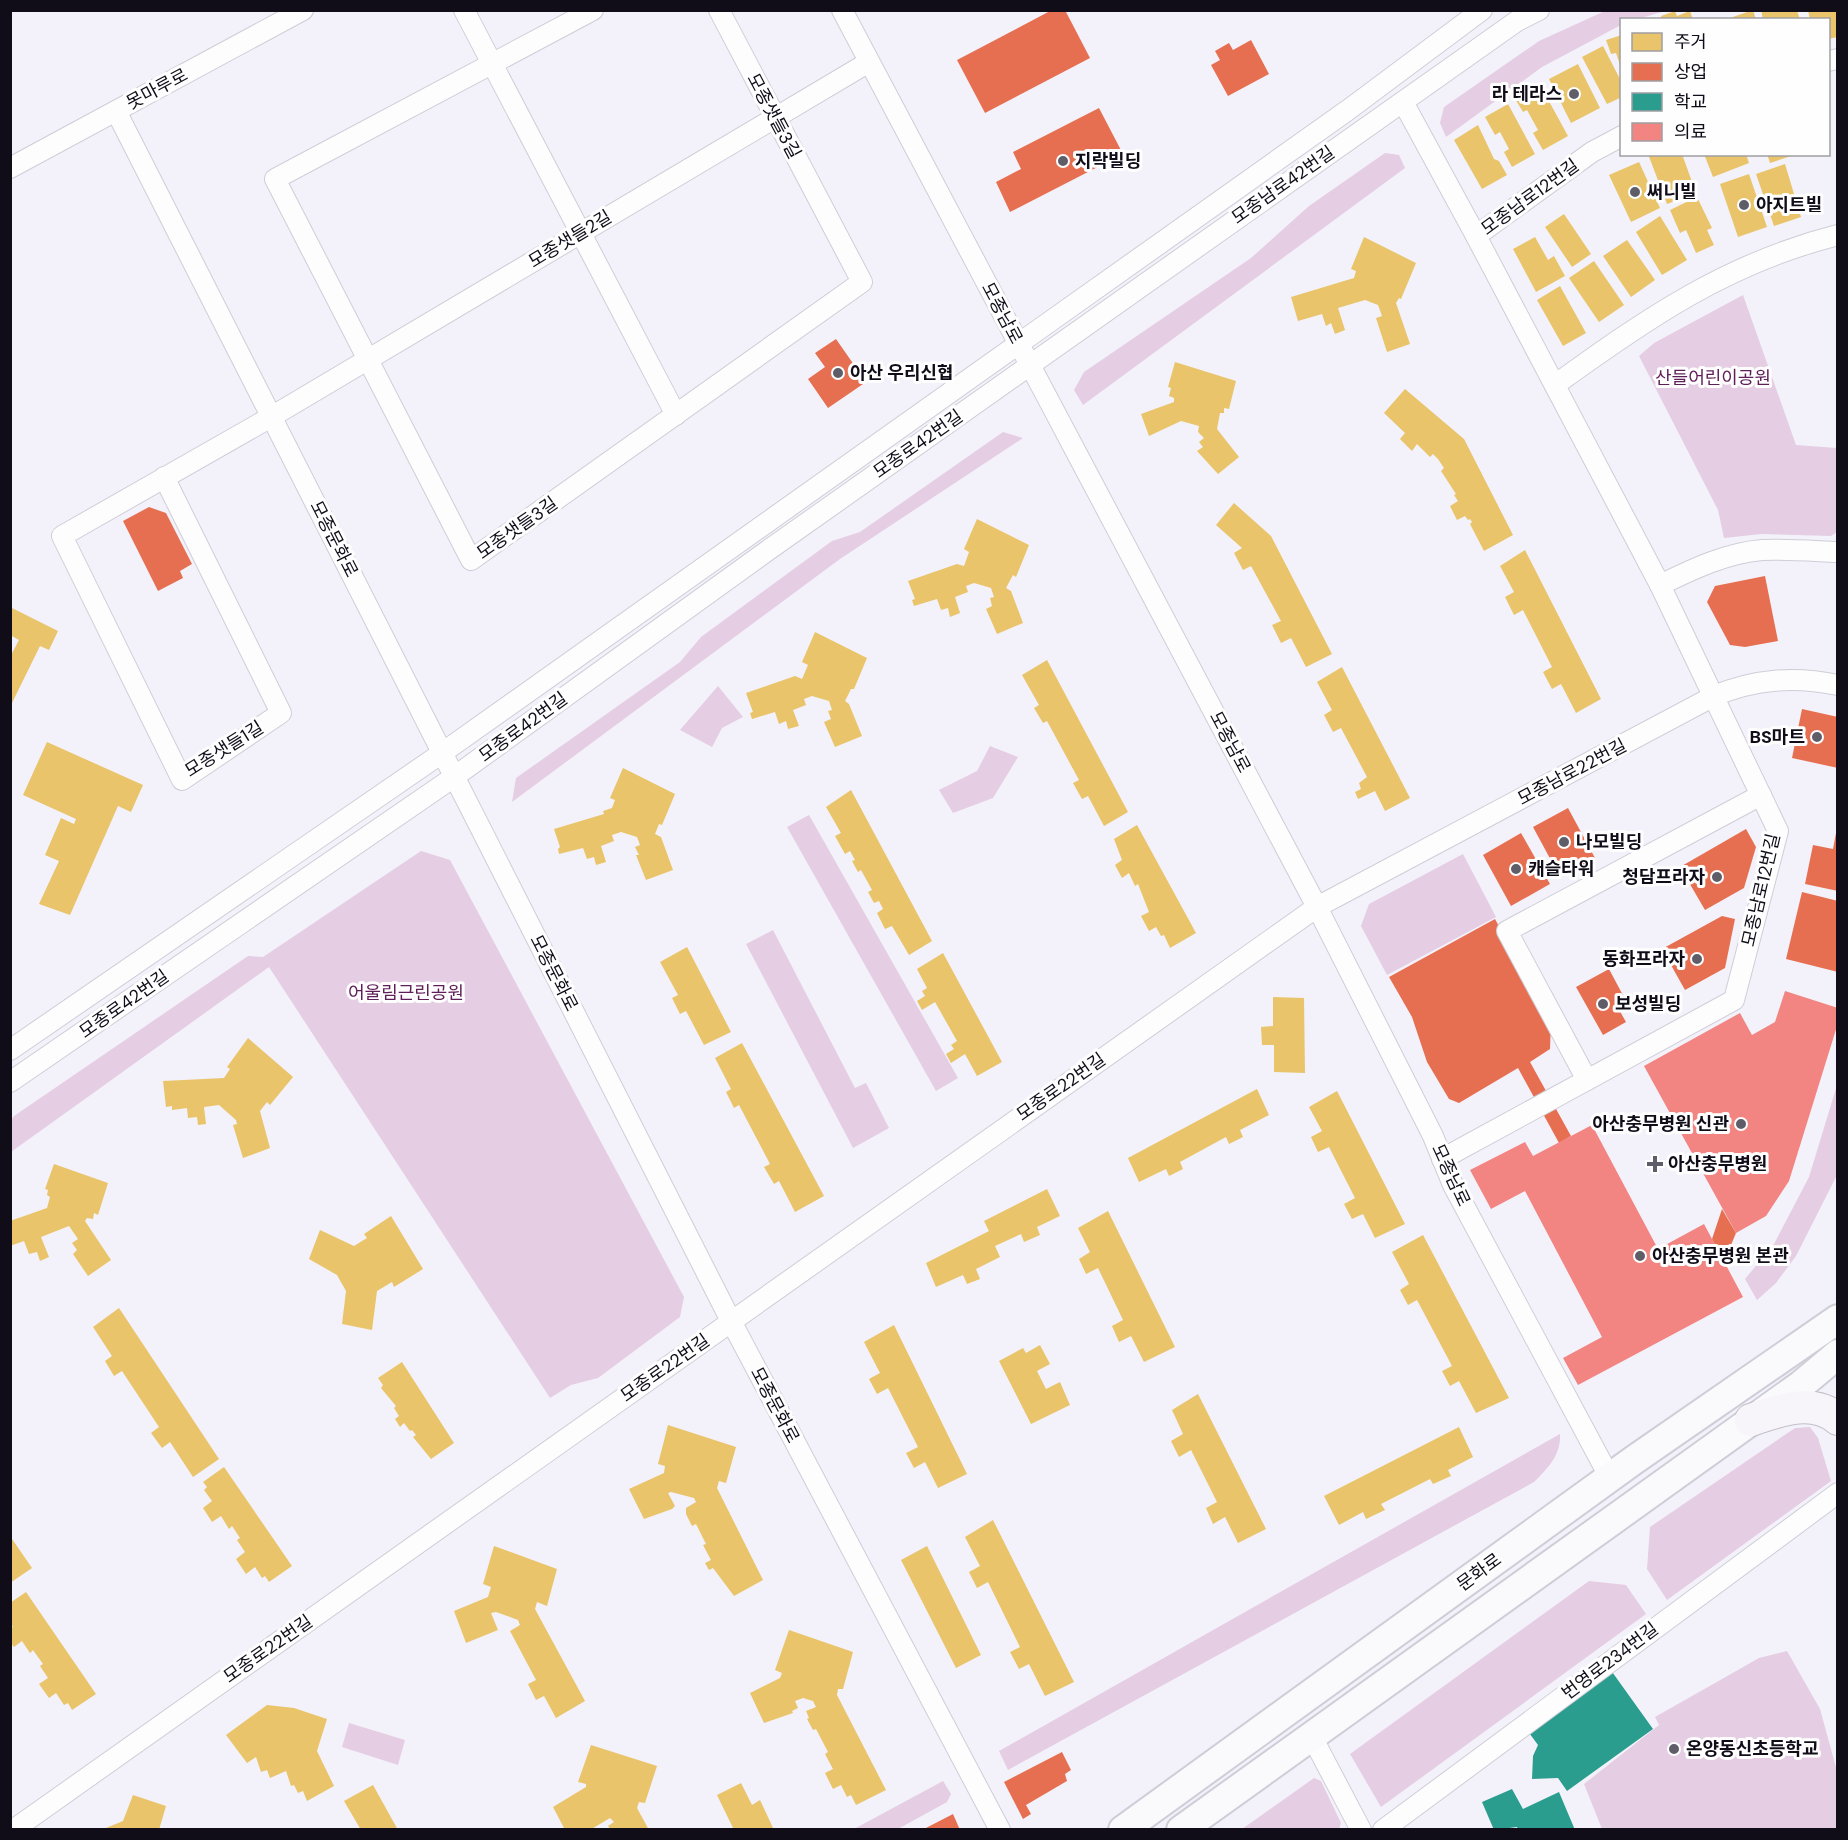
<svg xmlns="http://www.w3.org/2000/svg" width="1848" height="1840" font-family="'DM Sans','Noto Sans KR',sans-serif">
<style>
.green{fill:#e5cde3}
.homes{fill:#e9c46a}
.shops{fill:#e76f51}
.schools{fill:#2a9d8f}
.health{fill:#f28482}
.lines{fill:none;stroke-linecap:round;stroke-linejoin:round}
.minor-casing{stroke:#cfcdd7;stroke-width:22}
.secondary-casing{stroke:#cfcdd7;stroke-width:32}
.primary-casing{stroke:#c2bec8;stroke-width:34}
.minor{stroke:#fdfdfe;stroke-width:20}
.secondary{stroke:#faf9fc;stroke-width:28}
.primary{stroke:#f7f5f9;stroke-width:32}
.poi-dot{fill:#5f5d68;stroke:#fefefe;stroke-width:2}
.labels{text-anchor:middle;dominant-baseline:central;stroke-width:6;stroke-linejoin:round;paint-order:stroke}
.street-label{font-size:18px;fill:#100d19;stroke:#fefefe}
.poi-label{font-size:18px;font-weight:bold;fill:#100d19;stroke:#fefefe;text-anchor:start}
.park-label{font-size:18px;fill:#5f1e58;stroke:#fefefe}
</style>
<rect width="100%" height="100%" fill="#f3f2fa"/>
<g class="green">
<polygon points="1605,11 1665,11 1638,19 1622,20 1621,25 1542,67 1446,137 1440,123 1444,107 1539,41"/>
<polygon points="1385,153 1399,155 1405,168 1083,405 1074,390 1084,372 1251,258 1309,206"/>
<polygon points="1743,295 1796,445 1837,448 1837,532 1831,536 1761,534 1724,538 1718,510 1639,356 1654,343"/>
<polygon points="1003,432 1023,438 840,559 512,802 516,778 680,662 701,637 832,541 860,532"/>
<polygon points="718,686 743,717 722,728 712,747 680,730"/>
<polygon points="990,746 1018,757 993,798 953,813 939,790 977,771"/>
<polygon points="809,815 958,1078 936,1091 787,827"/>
<polygon points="421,851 450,860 684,1297 680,1317 598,1378 571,1385 550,1398 269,967 11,1152 11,1120 14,1116 248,956 263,957"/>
<polygon points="1463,854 1496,917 1387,975 1361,926 1369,904"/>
<polygon points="773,930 855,1088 866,1083 889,1128 853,1148 746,944"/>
<polygon points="1837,1085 1837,1175 1796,1256 1776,1283 1757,1300 1745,1279 1774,1244 1809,1177"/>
<polygon points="1810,1427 1818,1438 1831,1481 1667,1600 1647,1569 1650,1527 1795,1428"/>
<path d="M1560 1434C1561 1455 1548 1468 1534 1482L1008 1770 999 1751Z"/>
<polygon points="1589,1581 1626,1585 1646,1614 1381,1807 1350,1754"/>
<polygon points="1787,1651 1820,1709 1837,1771 1837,1829 1602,1829 1584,1784 1659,1725 1655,1717 1759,1658"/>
<polygon points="349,1723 405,1740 398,1765 342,1747"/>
<polygon points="1314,1778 1321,1781 1341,1823 1339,1829 1242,1829"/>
<polygon points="943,1781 951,1794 947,1802 898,1829 854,1829"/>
</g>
<g class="homes">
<polygon points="1753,10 1756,20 1721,20 1730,18"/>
<polygon points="1761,10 1797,10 1800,20 1763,20"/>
<polygon points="1808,10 1838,10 1838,37 1828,39 1828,20 1810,20"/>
<polygon points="1675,11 1677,16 1690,11 1693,20 1662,20 1661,16"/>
<polygon points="1622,35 1622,68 1621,68 1616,53 1611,54 1606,40"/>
<polygon points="1603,46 1622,83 1622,97 1607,104 1582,57"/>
<polygon points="1578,64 1600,108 1571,123 1549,79"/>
<polygon points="1539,83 1568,136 1543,150 1533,133 1538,130 1527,110 1523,112 1514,97"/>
<polygon points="1508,104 1535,154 1512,167 1504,152 1509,149 1500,132 1495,135 1485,117"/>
<polygon points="1478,125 1494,159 1499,161 1507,175 1482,189 1454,140"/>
<polygon points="1648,154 1682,154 1696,193 1667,204"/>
<polygon points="1704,154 1746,154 1749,163 1713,177"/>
<polygon points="1767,154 1794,154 1794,155 1770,163"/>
<polygon points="1639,162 1660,208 1631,222 1609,175"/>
<polygon points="1785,164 1801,217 1774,226 1756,174"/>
<polygon points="1749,174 1767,227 1738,237 1720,184"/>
<polygon points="1697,197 1712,228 1707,230 1714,245 1696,253 1686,230 1680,233 1670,210"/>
<polygon points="1564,214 1591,254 1572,267 1545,227"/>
<polygon points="1660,216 1687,260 1662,275 1636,232"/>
<polygon points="1364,237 1416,263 1401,299 1399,298 1396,303 1410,344 1387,352 1376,318 1382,316 1378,305 1365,300 1338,308 1345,330 1335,334 1331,323 1326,326 1322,314 1298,321 1291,297 1354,278 1356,271 1351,269"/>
<polygon points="1535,237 1548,260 1554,256 1565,276 1536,292 1513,249"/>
<polygon points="1627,240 1655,280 1631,297 1603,256"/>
<polygon points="1594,261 1624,305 1599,322 1569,278"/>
<polygon points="1560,286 1586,333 1563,346 1537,300"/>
<polygon points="1175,362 1236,381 1229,409 1224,408 1224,413 1220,413 1217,429 1239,457 1218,474 1197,451 1203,447 1199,442 1204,438 1198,432 1199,426 1181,421 1149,436 1141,414 1174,402 1174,398 1169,396 1171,388 1168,387"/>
<polygon points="1405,389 1464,439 1513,535 1484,551 1470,524 1472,522 1470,519 1468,520 1465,516 1457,520 1450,506 1458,501 1454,495 1456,494 1441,471 1444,468 1438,459 1433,454 1430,457 1417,444 1412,451 1400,439 1405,433 1384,413"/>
<polygon points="1234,503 1271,536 1332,654 1306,667 1291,638 1281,643 1272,625 1281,621 1251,566 1243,570 1234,553 1242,548 1216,525"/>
<polygon points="977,519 1029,545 1016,577 1013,575 1006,588 1011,591 1023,623 997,634 986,609 992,606 990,598 994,597 991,588 974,583 966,586 968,592 955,597 960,613 950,617 948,608 941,610 937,599 914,606 912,600 915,599 908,581 957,564 964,566 969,552 964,549"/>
<polygon points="1525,550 1601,699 1576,713 1561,684 1552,689 1543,672 1552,667 1523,610 1514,615 1505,597 1514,592 1500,566"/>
<polygon points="10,607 58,631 49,650 40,646 10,707 10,657 19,640 10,635"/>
<polygon points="815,632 867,658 854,689 851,689 845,701 849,704 862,736 835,747 824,722 831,719 828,711 832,710 829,701 812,696 804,699 806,705 793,710 799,726 788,729 786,721 779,724 775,712 752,719 750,713 753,712 746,693 795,676 802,679 808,665 802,662"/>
<polygon points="1047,660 1128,812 1104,826 1088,796 1082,799 1073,783 1079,780 1047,721 1043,723 1034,708 1039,705 1022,675"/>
<polygon points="1342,667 1410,798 1385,811 1375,791 1358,799 1355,792 1361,789 1359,783 1367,777 1341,728 1333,732 1324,715 1332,710 1317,682"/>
<polygon points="47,742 143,785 131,812 118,806 70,915 39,904 59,861 45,855 61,818 74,824 76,819 23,795"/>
<polygon points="623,768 675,794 662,825 659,824 655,834 661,837 673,870 646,880 636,855 639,855 635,847 640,845 637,837 621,832 612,835 614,841 601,846 606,862 596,865 594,857 587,859 583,848 559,854 558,849 560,847 554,829 604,814 603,811 612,808 615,800 610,798"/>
<polygon points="851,790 932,941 909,955 892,926 885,929 877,913 883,909 879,901 874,903 868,892 872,890 861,870 858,872 852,861 855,860 850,851 845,854 835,836 841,833 826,807"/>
<polygon points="1137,825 1196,933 1170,948 1164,935 1161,936 1156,927 1149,931 1141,916 1149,912 1138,884 1135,886 1129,873 1122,878 1115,865 1122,860 1114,839"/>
<polygon points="687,947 731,1032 704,1045 686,1011 680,1014 672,998 678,995 660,962"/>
<polygon points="943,953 1002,1062 977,1076 965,1054 951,1063 946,1054 954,1049 951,1045 957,1041 935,1002 922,1010 917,1001 925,996 922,991 927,988 917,969"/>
<polygon points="1273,997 1304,998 1305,1073 1274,1072 1274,1045 1262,1045 1261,1027 1273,1026"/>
<polygon points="248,1038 293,1077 270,1105 267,1102 260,1111 270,1148 243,1158 233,1125 237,1124 236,1120 219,1105 204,1107 206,1124 198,1125 197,1117 188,1118 187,1108 172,1110 172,1106 166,1107 163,1081 224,1078 230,1069 227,1067"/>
<polygon points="742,1043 824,1196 795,1212 779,1181 774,1184 764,1167 770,1164 739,1105 734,1108 726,1092 731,1089 715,1058"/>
<polygon points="1257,1089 1269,1115 1240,1130 1243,1137 1229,1144 1226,1137 1180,1162 1183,1169 1169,1176 1166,1169 1139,1182 1128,1158"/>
<polygon points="1337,1091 1405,1224 1375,1238 1363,1214 1352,1219 1344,1204 1355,1198 1329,1147 1318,1152 1311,1137 1322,1131 1309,1107"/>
<polygon points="54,1164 108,1183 98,1215 94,1213 93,1219 87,1218 85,1221 111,1260 88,1276 73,1254 77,1250 72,1243 78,1239 69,1226 41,1237 49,1257 40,1261 37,1252 29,1254 24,1241 10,1246 10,1221 47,1208 50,1197 47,1195 48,1190 45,1189"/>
<polygon points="1047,1189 1060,1216 1037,1227 1040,1235 1024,1242 1021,1234 995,1246 1000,1257 976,1269 980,1279 967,1284 963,1275 936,1287 926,1263 989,1231 984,1221"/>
<polygon points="1108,1211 1175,1347 1144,1362 1131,1336 1119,1342 1112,1326 1123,1320 1098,1268 1086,1274 1079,1259 1090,1252 1078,1228"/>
<polygon points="391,1216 423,1269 394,1287 392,1282 377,1291 372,1330 342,1324 346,1291 337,1275 309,1259 320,1230 354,1246 367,1238 364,1234"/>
<polygon points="1423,1235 1509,1398 1476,1413 1459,1381 1450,1386 1442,1371 1452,1366 1417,1300 1408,1305 1400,1290 1409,1284 1392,1252"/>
<polygon points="119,1308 219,1459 193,1477 170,1442 162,1448 151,1433 159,1427 122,1371 114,1376 105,1361 112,1356 93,1327"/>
<polygon points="894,1325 967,1474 938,1488 925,1462 914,1468 906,1453 918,1447 888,1388 877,1394 869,1379 880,1373 864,1342"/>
<polygon points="1040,1345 1050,1364 1037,1371 1046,1389 1060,1382 1070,1405 1031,1424 999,1361 1023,1348 1026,1353"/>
<polygon points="402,1362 454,1443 431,1459 413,1437 416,1435 412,1430 410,1431 404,1423 400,1427 395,1419 399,1416 394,1408 396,1406 381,1388 383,1385 378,1378"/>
<polygon points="1198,1394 1266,1529 1238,1543 1225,1517 1213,1524 1206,1508 1217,1502 1191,1450 1179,1457 1171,1441 1183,1434 1172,1410"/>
<polygon points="668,1425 736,1447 726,1483 719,1481 717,1488 763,1580 734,1596 713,1568 709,1570 705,1563 711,1560 703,1545 706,1544 696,1524 692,1526 686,1514 686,1508 696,1502 694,1498 671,1492 668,1493 675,1506 672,1509 644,1519 629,1489 664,1473 665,1466 658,1464"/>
<polygon points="1459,1427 1473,1457 1448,1470 1451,1476 1433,1484 1430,1479 1381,1504 1385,1510 1366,1519 1363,1512 1339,1525 1324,1496"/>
<polygon points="224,1467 292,1566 269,1582 265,1576 262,1578 255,1567 246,1574 236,1559 245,1552 237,1540 240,1538 232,1526 229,1529 221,1516 212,1522 203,1508 212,1501 204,1490 207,1487 203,1482"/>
<polygon points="993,1520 1074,1682 1045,1696 1029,1664 1019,1669 1010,1652 1020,1647 988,1582 977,1588 969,1572 980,1566 965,1537"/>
<polygon points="10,1536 32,1568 10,1583"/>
<polygon points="494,1546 557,1569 547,1606 537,1602 535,1609 585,1701 556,1718 544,1696 536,1700 528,1684 536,1680 510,1631 520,1625 518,1620 496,1612 491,1613 498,1630 466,1643 454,1611 488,1597 491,1587 483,1584"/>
<polygon points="927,1546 981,1655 956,1668 901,1560"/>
<polygon points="26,1592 96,1694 72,1710 68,1703 64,1705 56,1693 49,1698 39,1684 48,1678 40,1666 43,1664 33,1650 30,1653 22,1641 14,1647 10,1642 10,1629 13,1627 10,1622 10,1603"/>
<polygon points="789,1630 853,1652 843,1689 838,1689 837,1695 886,1790 856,1805 851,1795 847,1797 841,1785 833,1789 825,1773 833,1769 825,1754 828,1752 816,1729 813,1730 807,1719 809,1718 806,1711 816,1707 813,1701 803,1698 795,1701 798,1708 792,1711 793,1713 764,1723 750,1693 780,1678 782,1673 775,1670"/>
<polygon points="267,1705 294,1708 327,1719 317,1751 334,1786 307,1801 303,1791 298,1793 294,1785 291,1786 286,1771 270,1778 267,1770 261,1772 256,1757 247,1763 226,1735"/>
<polygon points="591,1745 657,1766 645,1803 639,1802 637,1808 649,1830 611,1830 608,1826 614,1822 610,1818 590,1830 565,1830 553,1807 586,1787 586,1784 578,1782"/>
<polygon points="741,1783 752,1805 760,1800 774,1830 734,1830 717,1795"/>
<polygon points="373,1785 398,1830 361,1830 344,1801"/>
<polygon points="133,1795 166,1806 159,1830 101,1830 123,1821"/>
</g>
<g class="shops">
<polygon points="1052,10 1065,10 1090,58 985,113 957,60"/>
<polygon points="1251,40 1269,74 1228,96 1211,65 1220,60 1215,51 1229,43 1233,50"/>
<polygon points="1099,108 1123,154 1010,212 996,182 1021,169 1013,152"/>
<polygon points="836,339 866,382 828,408 808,379 825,367 815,353"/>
<polygon points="149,507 166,513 192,564 180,571 183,578 158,591 123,521"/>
<polygon points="1765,576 1778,641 1745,647 1730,645 1707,602 1715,586"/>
<polygon points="1802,709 1838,717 1838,768 1792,758"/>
<polygon points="1568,808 1595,858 1560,877 1533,827"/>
<polygon points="1746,829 1756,847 1744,888 1705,910 1680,867"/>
<polygon points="1521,833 1550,884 1511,906 1483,855"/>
<polygon points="1836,833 1838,891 1805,884 1813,845 1833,849"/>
<polygon points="1802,892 1838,901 1838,972 1786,959"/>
<polygon points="1722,916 1735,919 1725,968 1685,990 1662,949"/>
<polygon points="1495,919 1551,1022 1550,1049 1530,1062 1571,1136 1559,1143 1518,1068 1459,1103 1449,1099 1427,1062 1412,1017 1389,977"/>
<polygon points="1609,969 1626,1001 1617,1006 1626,1022 1603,1035 1576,987"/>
<polygon points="1722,1209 1736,1233 1724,1262 1712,1239"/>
<polygon points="1062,1752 1071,1770 1065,1774 1067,1781 1026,1805 1031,1814 1023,1819 1004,1782"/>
<polygon points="953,1814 960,1830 922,1830"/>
</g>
<g class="schools">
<polygon points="1610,1669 1653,1729 1567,1791 1558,1778 1532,1779 1533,1756 1538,1745 1527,1730"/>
<polygon points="1512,1789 1523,1809 1559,1792 1575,1830 1518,1830 1517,1827 1494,1830 1482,1802"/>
</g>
<g class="health">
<polygon points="1785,991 1838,1008 1838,1023 1789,1181 1766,1216 1736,1233 1644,1066 1740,1013 1752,1035 1775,1022"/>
<polygon points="1592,1125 1658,1249 1704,1224 1743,1297 1578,1385 1563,1358 1602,1337 1525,1191 1491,1209 1470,1170 1525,1142 1533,1156"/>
</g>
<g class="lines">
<g class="minor-casing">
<g id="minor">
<polyline points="464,10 676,415"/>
<polyline points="593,10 275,179 471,560 862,282 719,10"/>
<polyline points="842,10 1317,907 1433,1136 1453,1185 1610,1478"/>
<polyline points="1828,61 1838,59"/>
<polyline points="1403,102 1476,236 1592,152 1622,136"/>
<polyline points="116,111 731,1321 1000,1830"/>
<polyline points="10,168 303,10"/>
<polyline points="1476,236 1660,585"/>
<path d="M1555 385C1646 319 1727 263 1838 235"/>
<polyline points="164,477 281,713 182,780 62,536 271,417 869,62"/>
<polyline points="10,1050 442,753 1348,110 1482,10"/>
<polyline points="1587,1080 1507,931 1761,795"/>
<polyline points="10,1082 454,777 767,551 1517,21 1539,10"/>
<path d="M1442 1159 1734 1000 1778 831 1660 585C1693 569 1726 553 1762 550 1787 549 1813 551 1838 552"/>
<polyline points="1311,1735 1361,1830"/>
<path d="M13 1830 1317 907 1714 696C1755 679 1794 676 1838 685"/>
<polyline points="1383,1830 1838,1493"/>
</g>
</g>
<g class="secondary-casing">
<g id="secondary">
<polyline points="1123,1830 1634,1460 1838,1319"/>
<polyline points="1181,1830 1801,1385 1838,1354"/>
</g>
</g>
<g class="primary-casing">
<path id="primary" d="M1751 1420C1778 1411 1812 1397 1838 1419"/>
</g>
<use href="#minor" class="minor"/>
<use href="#secondary" class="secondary"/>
<use href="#primary" class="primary"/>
</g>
<g class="poi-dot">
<circle cx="1574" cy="94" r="6"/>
<circle cx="1063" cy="161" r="6"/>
<circle cx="1635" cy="192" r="6"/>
<circle cx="1744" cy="205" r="6"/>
<circle cx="838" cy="373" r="6"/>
<circle cx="1817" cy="737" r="6"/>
<circle cx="1564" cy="842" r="6"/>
<circle cx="1516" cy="869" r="6"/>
<circle cx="1717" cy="877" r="6"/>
<circle cx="1697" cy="959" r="6"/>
<circle cx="1603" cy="1004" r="6"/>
<circle cx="1741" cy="1124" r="6"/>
<path d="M1652 1155h6v6h6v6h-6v6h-6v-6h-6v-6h6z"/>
<circle cx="1640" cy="1256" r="6"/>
<circle cx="1674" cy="1749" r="6"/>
</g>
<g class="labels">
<g class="street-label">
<text transform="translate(157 89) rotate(-28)">못마루로</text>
<text transform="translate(774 116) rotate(62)">모종샛들3길</text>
<text transform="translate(1283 185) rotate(-35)">모종남로42번길</text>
<text transform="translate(1530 197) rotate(-36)">모종남로12번길</text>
<text transform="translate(570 239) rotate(-31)">모종샛들2길</text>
<text transform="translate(1002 313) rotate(62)">모종남로</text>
<text transform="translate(918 444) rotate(-35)">모종로42번길</text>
<text transform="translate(517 528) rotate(-35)">모종샛들3길</text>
<text transform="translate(334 539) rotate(63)">모종문화로</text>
<text transform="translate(523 727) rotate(-36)">모종로42번길</text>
<text transform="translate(1230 742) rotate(62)">모종남로</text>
<text transform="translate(224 749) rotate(-32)">모종샛들1길</text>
<text transform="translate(1572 772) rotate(-28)">모종남로22번길</text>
<text transform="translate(1761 890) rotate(-77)">모종남로12번길</text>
<text transform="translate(554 973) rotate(63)">모종문화로</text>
<text transform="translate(124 1004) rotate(-35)">모종로42번길</text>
<text transform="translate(1061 1087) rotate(-35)">모종로22번길</text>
<text transform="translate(1451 1175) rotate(65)">모종남로</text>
<text transform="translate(665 1368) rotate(-35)">모종로22번길</text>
<text transform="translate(775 1405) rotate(62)">모종문화로</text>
<text transform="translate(1479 1572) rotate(-36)">문화로</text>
<text transform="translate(268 1649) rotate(-35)">모종로22번길</text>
<text transform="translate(1610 1661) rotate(-37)">번영로234번길</text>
</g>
<g class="poi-label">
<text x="1562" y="94" text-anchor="end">라 테라스</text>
<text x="1075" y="161">지락빌딩</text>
<text x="1647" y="192">써니빌</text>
<text x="1756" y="205">아지트빌</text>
<text x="850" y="373">아산 우리신협</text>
<text x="1805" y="737" text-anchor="end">BS마트</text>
<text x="1576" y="842">나모빌딩</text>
<text x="1528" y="869">캐슬타워</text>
<text x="1705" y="877" text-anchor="end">청담프라자</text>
<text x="1685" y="959" text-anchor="end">동화프라자</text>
<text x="1615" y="1004">보성빌딩</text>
<text x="1729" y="1124" text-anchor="end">아산충무병원 신관</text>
<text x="1668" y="1164">아산충무병원</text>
<text x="1652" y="1256">아산충무병원 본관</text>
<text x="1686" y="1749">온양동신초등학교</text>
</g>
<g class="park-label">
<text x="1713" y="378">산들어린이공원</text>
<text x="406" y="993">어울림근린공원</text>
</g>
</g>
<rect width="1848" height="1840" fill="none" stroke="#100d19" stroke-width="24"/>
<rect x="1620" y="18" width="210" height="138" fill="#fefefe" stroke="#9f9ea2" stroke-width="1.5"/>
<rect x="1632" y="33" width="30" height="18" fill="#e9c46a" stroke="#9f9ea2" stroke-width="1.5"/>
<text x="1674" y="48" font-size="18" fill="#100d19">주거</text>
<rect x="1632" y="63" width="30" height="18" fill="#e76f51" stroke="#9f9ea2" stroke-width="1.5"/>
<text x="1674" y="78" font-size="18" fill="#100d19">상업</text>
<rect x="1632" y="93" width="30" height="18" fill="#2a9d8f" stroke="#9f9ea2" stroke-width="1.5"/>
<text x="1674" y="108" font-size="18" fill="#100d19">학교</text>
<rect x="1632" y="123" width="30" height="18" fill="#f28482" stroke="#9f9ea2" stroke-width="1.5"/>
<text x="1674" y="138" font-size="18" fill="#100d19">의료</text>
</svg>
